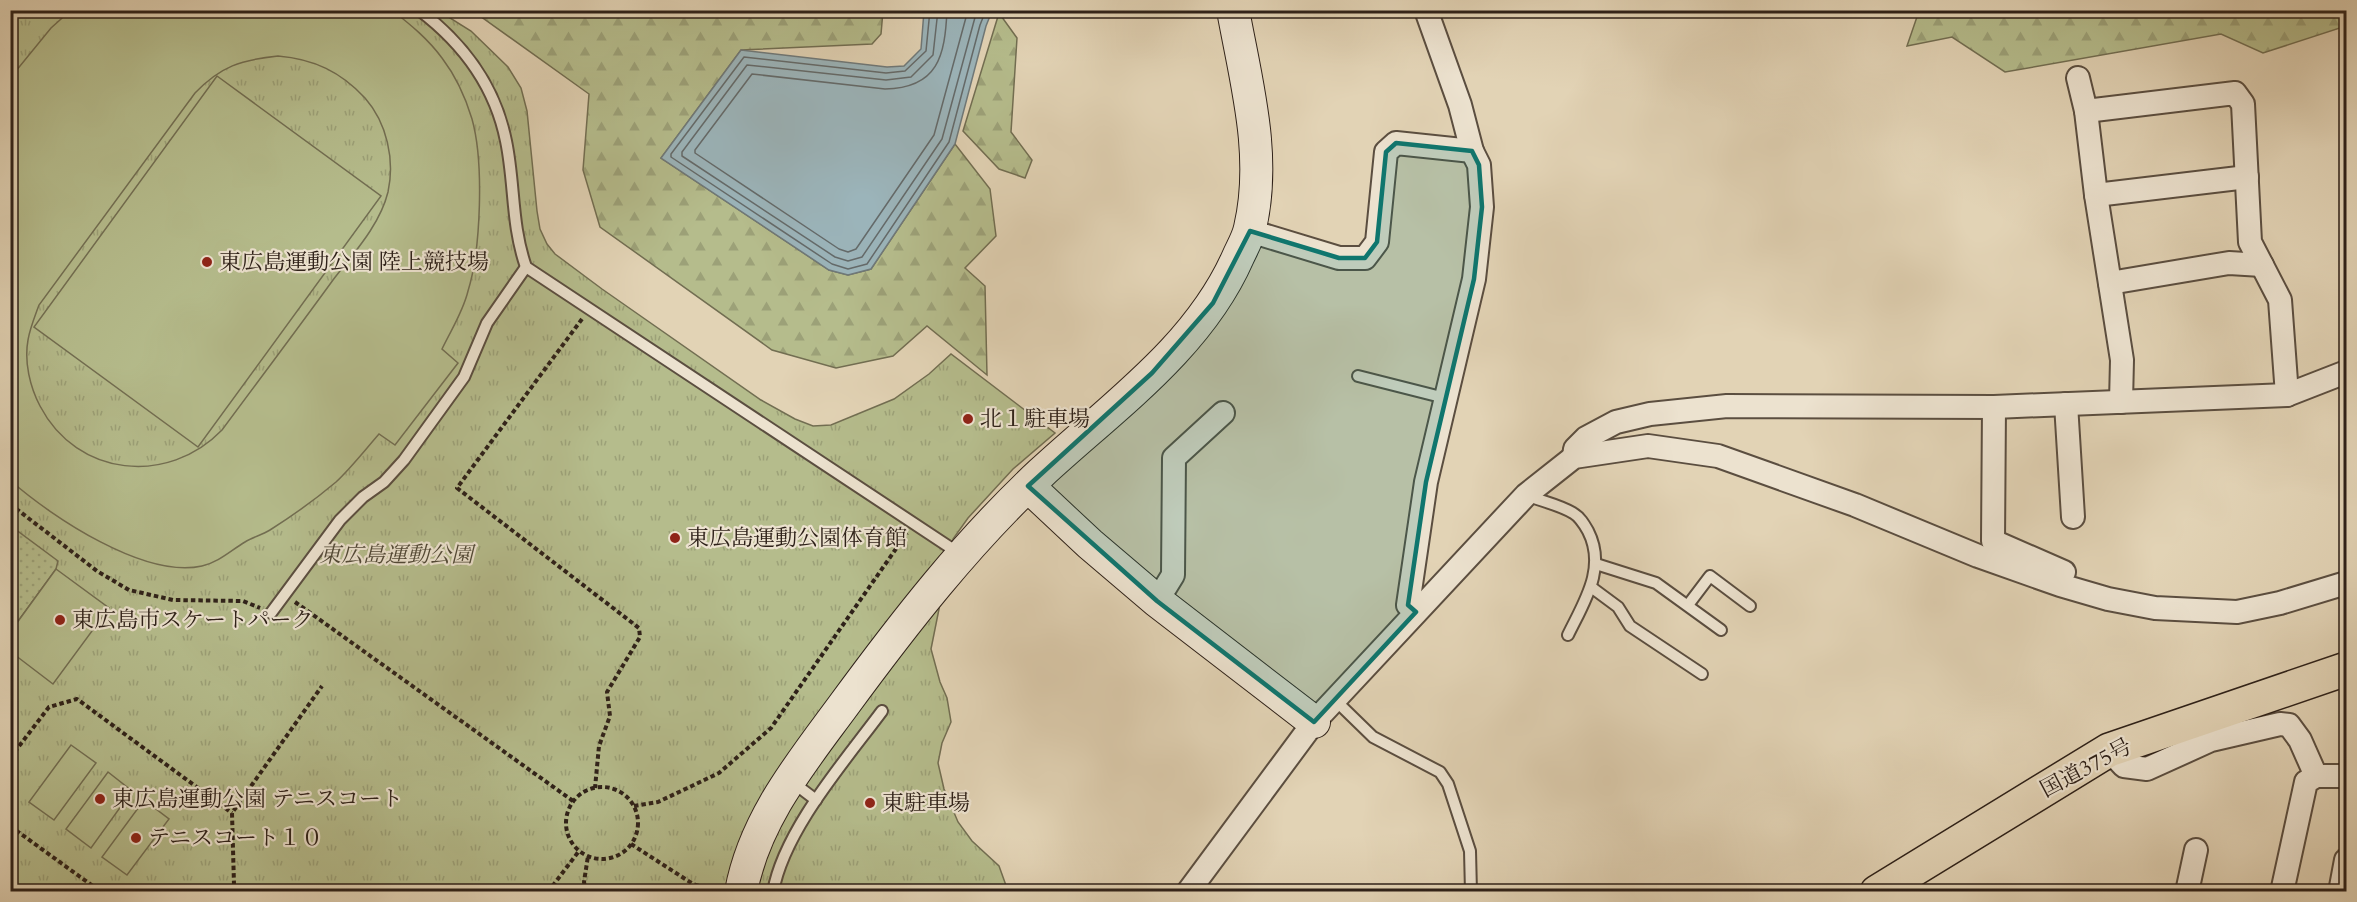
<svg xmlns="http://www.w3.org/2000/svg" width="2357" height="902" font-family="Cardo,'Noto Serif JP',serif">
<style>
.grass{fill:url(#grass-dots);stroke:#726e52;stroke-width:1.5}
.forest{fill:url(#forest-firs);stroke:#726e52;stroke-width:1.5}
.park{fill:url(#park-tufts);stroke:#726e52;stroke-width:1.5}
.pitch{fill:#b5bc8c;stroke:#726e52;stroke-width:1.5;fill-rule:evenodd}
.water{fill:#9bb4ba;stroke:#6f797a;stroke-width:1.5}
.lines{fill:none;stroke-linecap:round;stroke-linejoin:round}
.shore{stroke:#646a6a;stroke-width:1.5}
.lane-casing{stroke:#5b4e40;stroke-width:14}
.street-casing{stroke:#5b4e40;stroke-width:26}
.secondary-casing{stroke:#2e2119;stroke-width:34}
.highway-casing{stroke:#2e2119;stroke-width:36}
.path{stroke:#2e2119;stroke-width:4;stroke-dasharray:4.5 3;stroke-linecap:butt}
.lane{stroke:#ece2cf;stroke-width:10}
.street{stroke:#ece2cf;stroke-width:22}
.secondary{stroke:#ece2cf;stroke-width:32}
.highway{stroke:#e2d3b5;stroke-width:33}
.marked{fill:#0f766e;fill-opacity:0.2;stroke:#0f766e;stroke-width:4.5;stroke-linejoin:round}
.poi-dot{fill:#8f2418;stroke:#ece2cf;stroke-width:2}
.labels{text-anchor:middle;dominant-baseline:central;stroke-width:4.5;stroke-linejoin:round;paint-order:stroke}
.poi-label{font-size:22px;fill:#2e2119;stroke:#ece2cf;text-anchor:start}
.park-label{font-size:22px;font-style:italic;fill:#504836;stroke:#ece2cf}
.street-label{font-size:22px;fill:#2e2119;stroke:#ece2cf}
</style>
<defs>
<pattern id="grass-dots" width="8" height="8" patternUnits="userSpaceOnUse" patternTransform="scale(1.5)"><rect width="8" height="8" fill="#b5bc8c"/><path d="M2 2h.1M6 6h.1" fill="none" stroke="#9ca178" stroke-width="1.8" stroke-linecap="round"/></pattern>
<pattern id="forest-firs" width="22" height="20" patternUnits="userSpaceOnUse" patternTransform="scale(1.5)"><rect width="22" height="20" fill="#b5bc8c"/><path d="M5 1l3.5 6h-7zM16 11l3.5 6h-7z" fill="#9ca178"/></pattern>
<pattern id="park-tufts" width="24" height="20" patternUnits="userSpaceOnUse" patternTransform="scale(1.5)"><rect width="24" height="20" fill="#b5bc8c"/><path d="M3 7l-1-3M5 7V3M7 7l1-3M15 17l-1-3M17 17v-4M19 17l1-3" fill="none" stroke="#9ca178"/></pattern>
</defs>
<rect width="100%" height="100%" fill="#e2d3b5"/>
<filter id="stains"><feTurbulence type="fractalNoise" baseFrequency=".00333" numOctaves="4"/><feColorMatrix values="0 0 0 0 .2 0 0 0 0 .09 0 0 0 0 .02 0 0 0 .5 -.17"/></filter>
<radialGradient id="worn" r=".72"><stop offset=".6" stop-color="#630" stop-opacity="0"/><stop offset="1" stop-color="#630" stop-opacity=".3"/></radialGradient>
<polygon class="grass" points="11,515 79,566 56,570 11,631 11,580 16,567 11,549"/>
<g class="forest">
<polygon points="473,11 883,11 881,34 872,44 741,50 661,158 829,270 848,275 871,269 955,144 990,189 996,236 965,268 985,286 987,375 927,326 893,356 836,368 772,350 600,227 583,170 589,94"/>
<polygon points="1919,11 2346,10 2346,26 2263,53 2221,34 2005,72 1952,37 1907,46"/>
<polygon points="999,13 1017,38 1011,132 1032,160 1025,178 999,169 963,131"/>
</g>
<polygon class="park" points="10,11 439,11 471,31 508,67 521,88 527,111 537,211 540,229 547,244 555,254 602,289 761,400 795,419 813,426 831,425 894,399 929,374 951,354 1055,433 1013,469 968,518 953,539 931,649 940,682 947,698 951,722 942,743 938,763 944,789 958,822 972,841 999,866 1008,891 11,891 11,631 56,569 58,561 11,526"/>
<g class="pitch">
<path d="M70 11H393C411 25 428 39 442 58 455 75 466 99 472 119 484 162 481 249 468 291 463 312 451 330 442 349L458 363 395 445 379 434C365 450 351 468 336 482 316 499 292 516 270 530 262 535 253 537 245 542 230 551 219 562 202 566 145 579 52 517 11 481V77L51 28ZM278 56C314 59 341 72 365 98 387 123 395 160 388 192 380 225 353 254 333 280 296 331 259 380 222 430 168 486 77 477 40 406 30 387 24 362 28 340 30 328 35 316 39 305L195 93C221 66 241 60 278 56Z"/>
<polygon points="217,76 381,196 198,447 34,327"/>
<polygon points="56,569 109,608 53,684 11,652 11,631"/>
<polygon points="71,745 96,763 54,820 29,802"/>
<polygon points="108,772 132,791 91,848 66,829"/>
<polygon points="144,800 169,819 127,875 102,857"/>
</g>
<polygon class="water" points="924,11 992,11 986,26 955,144 871,269 848,275 829,270 661,158 741,50 887,67 904,66 921,49"/>
<g class="lines">
<g class="shore">
<polyline points="930,10 926,51 905,71 886,73 744,57 671,154 671,157 832,264 848,269 867,264 949,142 980,25 986,10"/>
<polyline points="938,10 933,55 911,77 886,80 747,65 682,152 682,156 835,257 848,261 862,257 942,139 977,10"/>
<path d="M947 10C945 56 938 88 885 89L752 74 695 150V153L839 249 848 252 856 249 934 135 968 10"/>
</g>
<g class="lane-casing">
<g id="lane">
<path d="M419 10C464 44 495 86 506 141 515 184 511 224 526 267L960 554"/>
<polyline points="1358,376 1445,398"/>
<path d="M1526 495C1541 501 1560 505 1573 513 1580 517 1584 524 1588 531 1607 568 1584 602 1568 635"/>
<polyline points="1596,564 1656,583 1721,630"/>
<polyline points="1591,587 1618,607 1630,626 1702,674"/>
<polyline points="1688,605 1710,576 1750,606"/>
<polyline points="271,613 340,520 363,497 384,482 404,460 464,377 487,323 526,267"/>
<polyline points="1335,700 1373,737 1440,772 1448,784 1470,851 1471,892"/>
<polyline points="791,781 816,800"/>
<path d="M773 892C784 830 845 761 882 711"/>
</g>
</g>
<g class="street-casing">
<g id="street">
<polyline points="2078,78 2086,111 2096,195 2122,360 2121,402"/>
<polyline points="2086,111 2235,93 2243,104 2250,242 2280,300 2287,395"/>
<polyline points="2096,195 2247,177"/>
<polyline points="1250,231 1339,258 1365,258 1377,242 1386,152 1396,143 1472,151"/>
<polyline points="2110,283 2229,263 2262,265"/>
<polyline points="2066,404 2073,517"/>
<polyline points="1994,407 1993,541 2064,572"/>
<polyline points="1574,457 1575,449 1586,438 1616,422 1650,414 1727,406 1994,407 2287,395 2346,372"/>
<polyline points="1157,601 1173,575 1174,458 1223,413"/>
<polyline points="1416,612 1408,605 1426,482 1474,279 1482,207 1479,165 1472,151 1460,105 1426,10"/>
<polyline points="2109,750 2124,766 2147,769 2211,740 2280,724 2289,725 2300,740 2316,776 2346,776"/>
<polyline points="1188,892 1314,722 1526,495 1574,457 1648,446 1718,456 1855,505 1978,556 2060,585 2108,599 2155,608 2237,612 2280,603 2346,583"/>
<polyline points="2187,892 2196,850"/>
<polyline points="2282,892 2306,782 2316,776"/>
<polyline points="2340,892 2346,860"/>
</g>
</g>
<g class="secondary-casing">
<g id="secondary">
<polyline points="1028,486 1090,544 1157,601 1314,722"/>
<path d="M741 892C754 820 801 763 843 706 904 623 966 543 1041 473 1111 408 1198 348 1238 257 1242 248 1248 238 1250 228 1267 155 1246 82 1233 10"/>
</g>
</g>
<g class="highway-casing">
<polyline id="highway" points="1877,892 2109,750 2346,669"/>
</g>
<g class="path">
<polyline points="582,319 457,488 639,628 640,637 607,692 610,716 599,746 595,788"/>
<polyline points="10,504 97,571 129,590 173,600 243,601 260,608"/>
<polyline points="295,602 573,801"/>
<polyline points="10,758 49,707 77,699 232,813"/>
<circle cx="602" cy="823" r="36"/>
<polyline points="634,806 658,802 719,773 771,728 907,533"/>
<polyline points="10,826 101,892"/>
<polyline points="631,844 693,884 717,891"/>
<polyline points="237,892 234,885 232,813 322,686"/>
<polyline points="548,892 579,851"/>
<polyline points="586,892 584,882 588,856"/>
</g>
<use href="#lane" class="lane"/>
<use href="#street" class="street"/>
<use href="#secondary" class="secondary"/>
<use href="#highway" class="highway"/>
</g>
<path class="marked" d="M1396 143 1472 151 1479 165 1482 207 1474 279 1426 482 1408 605 1416 612 1314 722 1157 601 1028 486 1152 373 1213 303 1250 231 1339 258H1365L1377 242 1386 152Z"/>
<g class="poi-dot">
<circle cx="207" cy="262" r="6"/>
<circle cx="968" cy="419" r="6"/>
<circle cx="675" cy="538" r="6"/>
<circle cx="60" cy="620" r="6"/>
<circle cx="100" cy="799" r="6"/>
<circle cx="870" cy="803" r="6"/>
<circle cx="136" cy="838" r="6"/>
</g>
<g class="labels">
<g class="poi-label">
<text x="219" y="262">東広島運動公園 陸上競技場</text>
<text x="980" y="419">北１駐車場</text>
<text x="687" y="538">東広島運動公園体育館</text>
<text x="72" y="620">東広島市スケートパーク</text>
<text x="112" y="799">東広島運動公園 テニスコート</text>
<text x="882" y="803">東駐車場</text>
<text x="148" y="838">テニスコート１０</text>
</g>
<g class="park-label">
<text x="396" y="555">東広島運動公園</text>
</g>
<g class="street-label">
<text transform="translate(2086 768) rotate(-28)">国道375号</text>
</g>
</g>
<rect width="2357" height="902" fill="none" stroke="#e2d3b5" stroke-width="36"/>
<rect x="12" y="12" width="2333" height="878" fill="none" stroke="#2e2119" stroke-width="3"/>
<rect x="18" y="18" width="2321" height="866" fill="none" stroke="#2e2119" stroke-width="1.5"/>
<rect width="100%" height="100%" filter="url(#stains)"/>
<rect width="100%" height="100%" fill="url(#worn)"/>
</svg>
